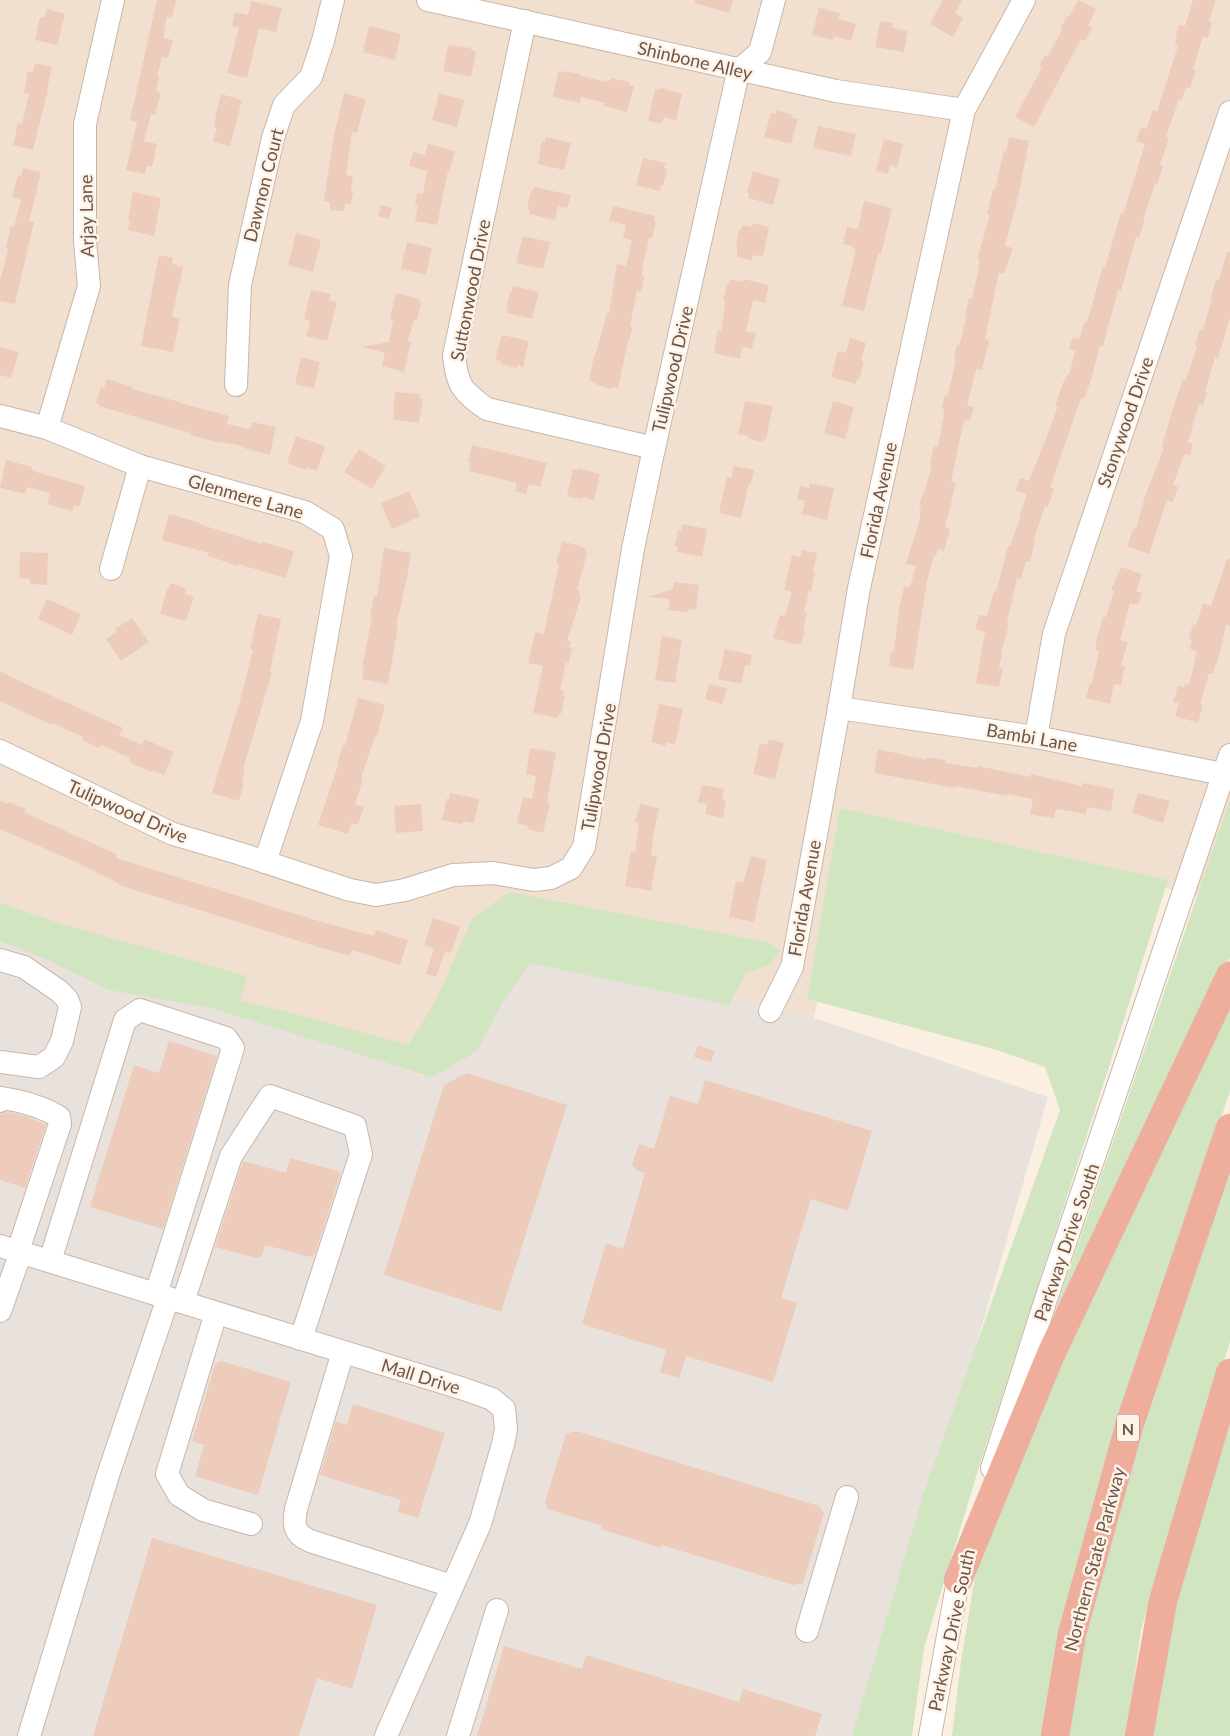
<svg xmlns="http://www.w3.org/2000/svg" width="1230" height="1736" font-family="Lato,sans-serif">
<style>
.residential{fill:#f1e0d0}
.industrial{fill:#e9e1dc}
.green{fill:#d1e5c1}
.building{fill:#edccbb}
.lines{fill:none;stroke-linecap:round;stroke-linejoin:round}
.minor-casing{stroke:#c9b6a9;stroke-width:24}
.highway-casing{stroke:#d6cfcc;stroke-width:29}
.minor{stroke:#fff;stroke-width:22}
.highway{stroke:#efae9c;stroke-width:28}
.labels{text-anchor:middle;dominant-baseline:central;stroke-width:5;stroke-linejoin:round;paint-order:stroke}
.shield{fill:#fdf3e6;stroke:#998479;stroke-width:1}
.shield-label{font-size:16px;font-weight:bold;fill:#6e554a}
.street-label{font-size:18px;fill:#6e554a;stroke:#fdf3e6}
</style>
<rect width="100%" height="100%" fill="#faefe1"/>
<polygon class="residential" points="0,0 1230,0 1230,822 1205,897 860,819 814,1018 512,946 422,1076 0,914"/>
<polygon class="industrial" points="0,914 422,1076 512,946 814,1018 1048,1097 863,1736 0,1736"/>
<g class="green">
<polygon points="1230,800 1230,958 1056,1319 1054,1314"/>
<polygon points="840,808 1168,880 1107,1073 982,1457 924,1648 912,1736 852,1736 923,1495 1060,1110 1045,1067 997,1050 807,999"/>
<polygon points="509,892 767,942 780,950 770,965 746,973 729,1005 530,963 502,1003 477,1051 432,1077 215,1009 109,990 46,959 0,941 0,903 62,924 247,976 240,1001 285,1011 408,1045 434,1004 472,919"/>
<polygon points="1230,987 1230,1091 1164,1286 1074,1571 1044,1736 952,1736 961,1661 975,1577 1004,1488"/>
<polygon points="1230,1167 1230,1342 1184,1481 1141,1630 1126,1736 1066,1736 1085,1638 1130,1465"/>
<polygon points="1230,1402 1230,1736 1147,1736 1159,1661"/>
</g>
<g class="building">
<polygon points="157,0 176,0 172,18 167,16 163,38 173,40 168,58 162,57 157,76 159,77 156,92 161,93 155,115 151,114 144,141 157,144 152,167 147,166 145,174 126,170 137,122 130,120"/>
<polygon points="695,0 733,0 729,13 695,3"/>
<polygon points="943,0 962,0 955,13 963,18 953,37 930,24"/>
<polygon points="1078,0 1096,9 1088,26 1092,28 1085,41 1081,39 1034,127 1015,117 1042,68 1039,66 1045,55 1047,57 1062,30 1060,29 1067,16 1069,17"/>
<polygon points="1193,0 1216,0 1209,21 1212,22 1208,38 1203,36 1193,69 1196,70 1190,88 1186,87 1182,100 1179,99 1166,137 1169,138 1160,165 1163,166 1157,185 1155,184 1143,220 1145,220 1139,238 1136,237 1121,291 1118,290 1103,346 1100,345 1091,380 1084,399 1081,398 1050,487 1054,489 1048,507 1045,506 1033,542 1035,542 1030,562 1026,561 1021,579 1017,578 1007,622 1009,623 1001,654 1002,654 999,668 1003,669 999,687 976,683 985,632 975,629 979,615 987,616 994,591 996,592 1008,546 1010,546 1021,515 1020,514 1027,494 1016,490 1020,478 1029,481 1050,428 1058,406 1055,406 1063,383 1068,374 1069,375 1075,351 1069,349 1072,338 1079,339 1085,322 1087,322 1103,266 1105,267 1121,213 1123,214 1145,144 1136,141 1141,127 1146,129 1153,110 1157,111 1178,46 1175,45 1177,36 1176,33 1179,25 1185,26"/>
<polygon points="251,1 282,8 276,32 259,28 247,78 227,73 239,28 232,26 235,12 248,15"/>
<polygon points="819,8 840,13 838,19 856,24 851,41 834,36 833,40 812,35"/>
<polygon points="47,9 65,14 57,45 35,40 40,17 44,18"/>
<polygon points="880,21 893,23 892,28 908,31 904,52 875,47"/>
<polygon points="369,26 401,34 395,60 363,52"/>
<polygon points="448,45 471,48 471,50 476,52 471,77 443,71"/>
<polygon points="35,63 52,67 47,90 48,90 33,150 13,145 18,123 22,124 29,94 24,93 28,71 33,72"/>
<polygon points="564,71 580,74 580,76 607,82 607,80 610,81 611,78 629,82 629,85 634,86 627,112 604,106 605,103 581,97 580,103 553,97 558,72 563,73"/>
<polygon points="660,88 682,94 676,120 664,117 662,124 648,121 655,89 658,90"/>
<polygon points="344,93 366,99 357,133 352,132 346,175 353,176 351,192 353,192 351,204 345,203 344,211 330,210 330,202 324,201 333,140"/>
<polygon points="439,93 464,100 457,127 432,120"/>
<polygon points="221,94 242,100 230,146 213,142 217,127 214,127 216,118 215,118"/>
<polygon points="777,110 793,115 792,118 798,119 791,144 764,137 771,113 776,114"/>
<polygon points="818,126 856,134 851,156 813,148"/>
<polygon points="546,137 571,143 564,170 538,164 542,141 545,142"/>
<polygon points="1009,137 1029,141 1019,193 1005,246 1013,248 1004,274 999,272 985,339 989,340 982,370 977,369 976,370 967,405 974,407 970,421 964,420 951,482 956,483 945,527 950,529 944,551 938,549 936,556 934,555 927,581 913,670 889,666 891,652 894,652 900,601 901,601 904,586 910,587 916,566 906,564 919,522 921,508 919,507 922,494 924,494 932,465 930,465 934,446 938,447 944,415 943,415 944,408 942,408 945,395 948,395 956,359 954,358 957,345 959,346 967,316 965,316 969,298 972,298 979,267 978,266 980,259 977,259 990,215 987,214 993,189 995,190 1004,150 1006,151"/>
<polygon points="884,139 903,144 897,167 890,165 888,174 876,171"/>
<polygon points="428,144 455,151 449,172 448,171 437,225 415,221 418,205 415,204 417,193 423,194 427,171 409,166 413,152 425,155"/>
<polygon points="643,158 666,163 664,168 667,169 663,186 661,186 659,191 636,185"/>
<polygon points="23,168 41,172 29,221 34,222 15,304 0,301 0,278 1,278 8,249 6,248 11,226 14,227 21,200 12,197 18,175 21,176"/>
<polygon points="753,171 780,179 773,205 748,198 749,194 747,192"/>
<polygon points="534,187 571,195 567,208 558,206 555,220 529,214 530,210 527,209 531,190 533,191"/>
<polygon points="133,192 161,198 154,236 128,230 130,220 128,220"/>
<polygon points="864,201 892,208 881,254 878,253 864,311 842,306 856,249 853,248 853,246 843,244 847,227 858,229"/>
<polygon points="381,205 392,208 389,219 378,216"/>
<polygon points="613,206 655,216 654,221 656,222 652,238 649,238 642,269 642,275 644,276 641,292 637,291 630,326 633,326 629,341 628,341 618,388 613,387 612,389 597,385 596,383 589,380 594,356 595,356 607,313 609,313 617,264 626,266 632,240 623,238 626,225 609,221"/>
<polygon points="753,223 769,227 763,257 753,255 752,260 737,257 737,247 736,246 739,229 741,230 742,225 752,227"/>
<polygon points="296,233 321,240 313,272 288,265"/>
<polygon points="523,236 550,242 543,269 516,263"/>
<polygon points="407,242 432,248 426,275 401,269"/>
<polygon points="1227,252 1230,252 1230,318 1218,358 1215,357 1205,392 1207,393 1203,405 1199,404 1188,442 1193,444 1190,455 1184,454 1173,485 1178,487 1173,502 1167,500 1149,554 1127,546 1134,528 1136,529 1145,496 1164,448 1162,447 1171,414 1183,379 1186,380 1197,347 1195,346 1200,329 1203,330 1212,298 1211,297 1216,280 1219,280"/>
<polygon points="159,255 173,258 172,264 183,267 172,316 180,319 173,352 141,346"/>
<polygon points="731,279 743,282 743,279 769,285 765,303 753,300 746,331 756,333 752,349 742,347 740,359 714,353 718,330 721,331 725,307 724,306 725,301 723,300 727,284 729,284"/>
<polygon points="513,286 539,292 532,319 507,313 508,308 506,308 510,291 512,291"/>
<polygon points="311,290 331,294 329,300 337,302 327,341 306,336 310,321 304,319"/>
<polygon points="396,293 420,299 419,302 421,303 417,320 414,320 408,341 411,342 404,372 382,366 385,353 361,347 389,342 393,320 390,319"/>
<polygon points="502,335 529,341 523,367 517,365 517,368 501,364 501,361 495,360"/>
<polygon points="850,338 866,343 861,361 864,361 859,380 857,379 856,384 831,377 838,351 846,353"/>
<polygon points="0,347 19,352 11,378 0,375"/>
<polygon points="301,357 320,362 314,388 295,384"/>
<polygon points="107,379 133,387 132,389 180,402 180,403 229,416 227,424 250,429 252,422 276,427 270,455 243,448 244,446 221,442 220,443 190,435 190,433 99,406 99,404 96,403 101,387 104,388"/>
<polygon points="395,392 420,394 419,398 423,399 419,423 393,420"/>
<polygon points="745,401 773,406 766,439 763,439 763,442 748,439 748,436 738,434"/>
<polygon points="833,401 854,407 845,439 824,433"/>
<polygon points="296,436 325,446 317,471 307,467 307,470 287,463"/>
<polygon points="472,445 547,463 540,487 529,484 526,494 515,491 517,483 469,471 471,463 468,462"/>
<polygon points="359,449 386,466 372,489 344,472"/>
<polygon points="6,460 32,467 32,470 36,472 85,486 80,506 74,505 72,511 47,504 50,493 27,487 25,494 0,488"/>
<polygon points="734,466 754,470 751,484 749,483 741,518 719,513 727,477 731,478"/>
<polygon points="579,468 600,474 594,500 582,497 582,499 567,496 573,469 578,470"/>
<polygon points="810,483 834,488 827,520 802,514 805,501 797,499 800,486 809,488"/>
<polygon points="409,491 420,516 392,529 381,503"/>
<polygon points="169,514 200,523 199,524 262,544 263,542 294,551 286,578 238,564 238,566 208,556 209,553 162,540"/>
<polygon points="682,524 707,529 702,557 677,552 678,547 675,546 678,530 681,531"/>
<polygon points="562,541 586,548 585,552 587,553 577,590 580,591 579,596 581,597 567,641 571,642 569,647 572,648 569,663 566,662 560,691 564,691 563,696 565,696 561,714 559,714 558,718 533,713 543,666 528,663 535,632 544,634 559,564 556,563"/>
<polygon points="384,548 411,553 407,578 396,626 398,627 388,684 362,679 364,667 362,667 372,618 370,618 374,596 377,597"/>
<polygon points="802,550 817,553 813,572 815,573 811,591 809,590 804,612 807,613 803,628 805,629 801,644 798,644 798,645 773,638 780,615 785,616 792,592 784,590 792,555 800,557"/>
<polygon points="20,552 48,553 47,585 30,584 30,579 19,578"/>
<polygon points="1227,559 1230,559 1230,626 1226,625 1217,664 1216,663 1213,674 1209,673 1200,704 1203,705 1198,723 1175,716 1179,703 1173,702 1178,686 1184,687 1185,684 1189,685 1197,651 1190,649 1192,640 1189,639 1193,624 1196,625 1203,603 1211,606"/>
<polygon points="1121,567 1142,574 1136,591 1142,593 1138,605 1130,603 1120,640 1128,642 1121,665 1125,666 1121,685 1114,684 1110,704 1086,698 1090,682 1092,683 1099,651 1095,650 1097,644 1095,644 1103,617 1106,617 1114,591 1111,590"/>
<polygon points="674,582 699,585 696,610 688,609 688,612 668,610 670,599 648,597 673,589"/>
<polygon points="170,583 186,588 185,594 194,597 186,621 160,614 167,589 169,589"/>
<polygon points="47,599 81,614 72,635 38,619"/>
<polygon points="258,614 281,619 270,672 272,673 243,769 245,769 242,782 244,782 239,801 212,793 241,697 253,650 250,649"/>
<polygon points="132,618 149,642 121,661 106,639 117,632 115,629"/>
<polygon points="662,636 682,640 675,683 655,680"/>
<polygon points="725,649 752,655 750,666 745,665 741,684 718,679"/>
<polygon points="0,671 26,684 123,728 119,735 142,745 144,739 174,752 164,775 153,770 152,772 129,762 130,758 101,745 99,748 82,740 83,737 53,723 52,725 0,701"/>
<polygon points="709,684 727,688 722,704 705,699"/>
<polygon points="358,698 385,705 377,737 375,736 361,778 363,779 355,804 364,807 358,825 351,823 348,834 318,825 338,765 337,765 343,745 345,746"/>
<polygon points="659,704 683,709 675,745 667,742 666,746 651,742"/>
<polygon points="769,739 784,743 775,779 753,774 760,743 767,745"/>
<polygon points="530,748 556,752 547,803 550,803 543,833 527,829 528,826 517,823 523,797 532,799 536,776 526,774"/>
<polygon points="878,749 927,760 927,757 945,760 946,763 978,768 978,766 1030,777 1031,774 1082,786 1082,783 1114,789 1111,811 1087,807 1086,814 1056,809 1054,818 1040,816 1030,814 1033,799 1007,794 1007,796 955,786 955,788 874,773"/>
<polygon points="702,785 724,789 722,799 726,800 723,818 705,814 707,804 698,802"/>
<polygon points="450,793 479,799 474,823 463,821 462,824 442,820 447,798 449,799"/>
<polygon points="1138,793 1170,801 1163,823 1132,813"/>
<polygon points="0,801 8,804 9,802 26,809 24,812 118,855 116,858 325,923 374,936 376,930 408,940 400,965 352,950 350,956 318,947 119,885 120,884 78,863 0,829"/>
<polygon points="421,804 423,831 396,833 394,806"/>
<polygon points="640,804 659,808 652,841 653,841 651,855 657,856 651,891 625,886 631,851 635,852 639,823 635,822"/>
<polygon points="751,856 767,860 754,922 729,917 736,881 743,883"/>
<polygon points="433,918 460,927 451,953 445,951 436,977 426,974 434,948 424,945"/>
<polygon points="169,1041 217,1056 163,1229 90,1207 134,1065 159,1073"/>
<polygon points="698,1045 715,1051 711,1062 694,1057"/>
<polygon points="467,1073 567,1105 501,1312 384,1275 444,1085"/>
<polygon points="705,1080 872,1131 848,1211 811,1199 781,1298 797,1303 773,1382 686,1356 679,1378 660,1372 666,1350 582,1324 606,1243 623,1249 645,1173 636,1170 632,1164 639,1144 654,1149 670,1096 698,1104"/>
<polygon points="7,1112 28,1117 46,1125 25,1188 0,1180 0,1114"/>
<polygon points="290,1158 341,1172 315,1254 310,1257 265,1245 262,1256 256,1258 215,1247 243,1161 286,1173"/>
<polygon points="221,1361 291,1382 258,1495 195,1476 204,1445 192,1441 215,1364"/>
<polygon points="353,1404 445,1433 418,1518 398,1512 401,1500 320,1475 336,1421 347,1425"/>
<polygon points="576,1431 819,1506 824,1513 803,1583 793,1585 662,1545 661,1548 601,1529 602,1526 548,1509 545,1502 566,1434"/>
<polygon points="152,1538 377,1605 352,1689 317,1678 299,1736 93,1736"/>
<polygon points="504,1646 582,1669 586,1655 739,1702 743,1689 822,1714 815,1736 477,1736"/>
</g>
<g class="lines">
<g class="minor-casing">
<g id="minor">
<polyline points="428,0 836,91 964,110"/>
<path d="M525 21 454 355C457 386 462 391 487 409L654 448"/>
<polyline points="236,385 240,285 273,138 284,105 311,77 323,41 333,0"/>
<polyline points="0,416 47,428 140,466 305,512 333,529 341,556 312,721 265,862"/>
<polyline points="47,428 89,286 85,241 85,124 113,0"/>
<polyline points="111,569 140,466"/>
<polyline points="839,708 1036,737 1223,774"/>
<polyline points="1036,737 1054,634 1230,112"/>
<polyline points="0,751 173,834 238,853 350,890 376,895 405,890 453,875 493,873 534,880 551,878 571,868 584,847 633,549 654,448 735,86 739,70 760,52 774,0"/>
<polyline points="0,960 24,967 59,991 67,999 70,1007 62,1041 54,1057 39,1067 0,1062"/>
<polyline points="770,1011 792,967 839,708 859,588 964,110 1024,0"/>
<path d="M0 1101 2 1098C21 1101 43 1107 59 1117L60 1124 18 1251"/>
<polyline points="0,1246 464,1389 492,1399 504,1409 506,1429 503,1444 480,1524 386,1736"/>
<polyline points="50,1261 125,1020 140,1010 226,1038 233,1048 156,1294"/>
<polyline points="183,1302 231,1156 270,1096 355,1126 361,1154 301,1339"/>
<polyline points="0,1311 21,1252"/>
<polyline points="216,1313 167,1474 179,1495 203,1510 251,1524"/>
<path d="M343 1352 296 1509C293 1525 294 1534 310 1541L452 1586"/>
<polyline points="992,1468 1045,1302 1230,755"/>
<polyline points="807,1631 847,1497"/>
<polyline points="29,1736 108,1475 168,1298"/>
<polyline points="458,1736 497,1610"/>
<polyline points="930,1736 958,1580 963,1563"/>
</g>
</g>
<g class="highway-casing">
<g id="highway">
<polyline points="958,1580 1051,1354 1230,976"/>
<polyline points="1055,1736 1072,1634 1130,1423 1230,1128"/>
<polyline points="1139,1736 1163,1601 1230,1373"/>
</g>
</g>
<use href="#minor" class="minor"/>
<use href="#highway" class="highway"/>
</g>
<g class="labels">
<rect class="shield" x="1117" y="1414.5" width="22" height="27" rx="4"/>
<g class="shield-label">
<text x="1128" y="1428">N</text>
</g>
<g class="street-label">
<text transform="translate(695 60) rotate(13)">Shinbone Alley</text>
<text transform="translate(263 185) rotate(-76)">Dawnon Court</text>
<text transform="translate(86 216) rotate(-91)">Arjay Lane</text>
<text transform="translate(470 290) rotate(-79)">Suttonwood Drive</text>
<text transform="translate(672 369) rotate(-77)">Tulipwood Drive</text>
<text transform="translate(1125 422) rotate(-71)">Stonywood Drive</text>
<text transform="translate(246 496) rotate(16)">Glenmere Lane</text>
<text transform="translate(878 500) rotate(-78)">Florida Avenue</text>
<text transform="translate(1032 737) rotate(10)">Bambi Lane</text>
<text transform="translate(598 767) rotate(-80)">Tulipwood Drive</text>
<text transform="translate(128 811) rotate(24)">Tulipwood Drive</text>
<text transform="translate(804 898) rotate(-80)">Florida Avenue</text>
<text transform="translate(1066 1242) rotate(-71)">Parkway Drive South</text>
<text transform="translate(421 1376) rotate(17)">Mall Drive</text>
<text transform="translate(1094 1559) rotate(-75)">Northern State Parkway</text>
<text transform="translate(951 1630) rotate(-78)">Parkway Drive South</text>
</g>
</g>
</svg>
